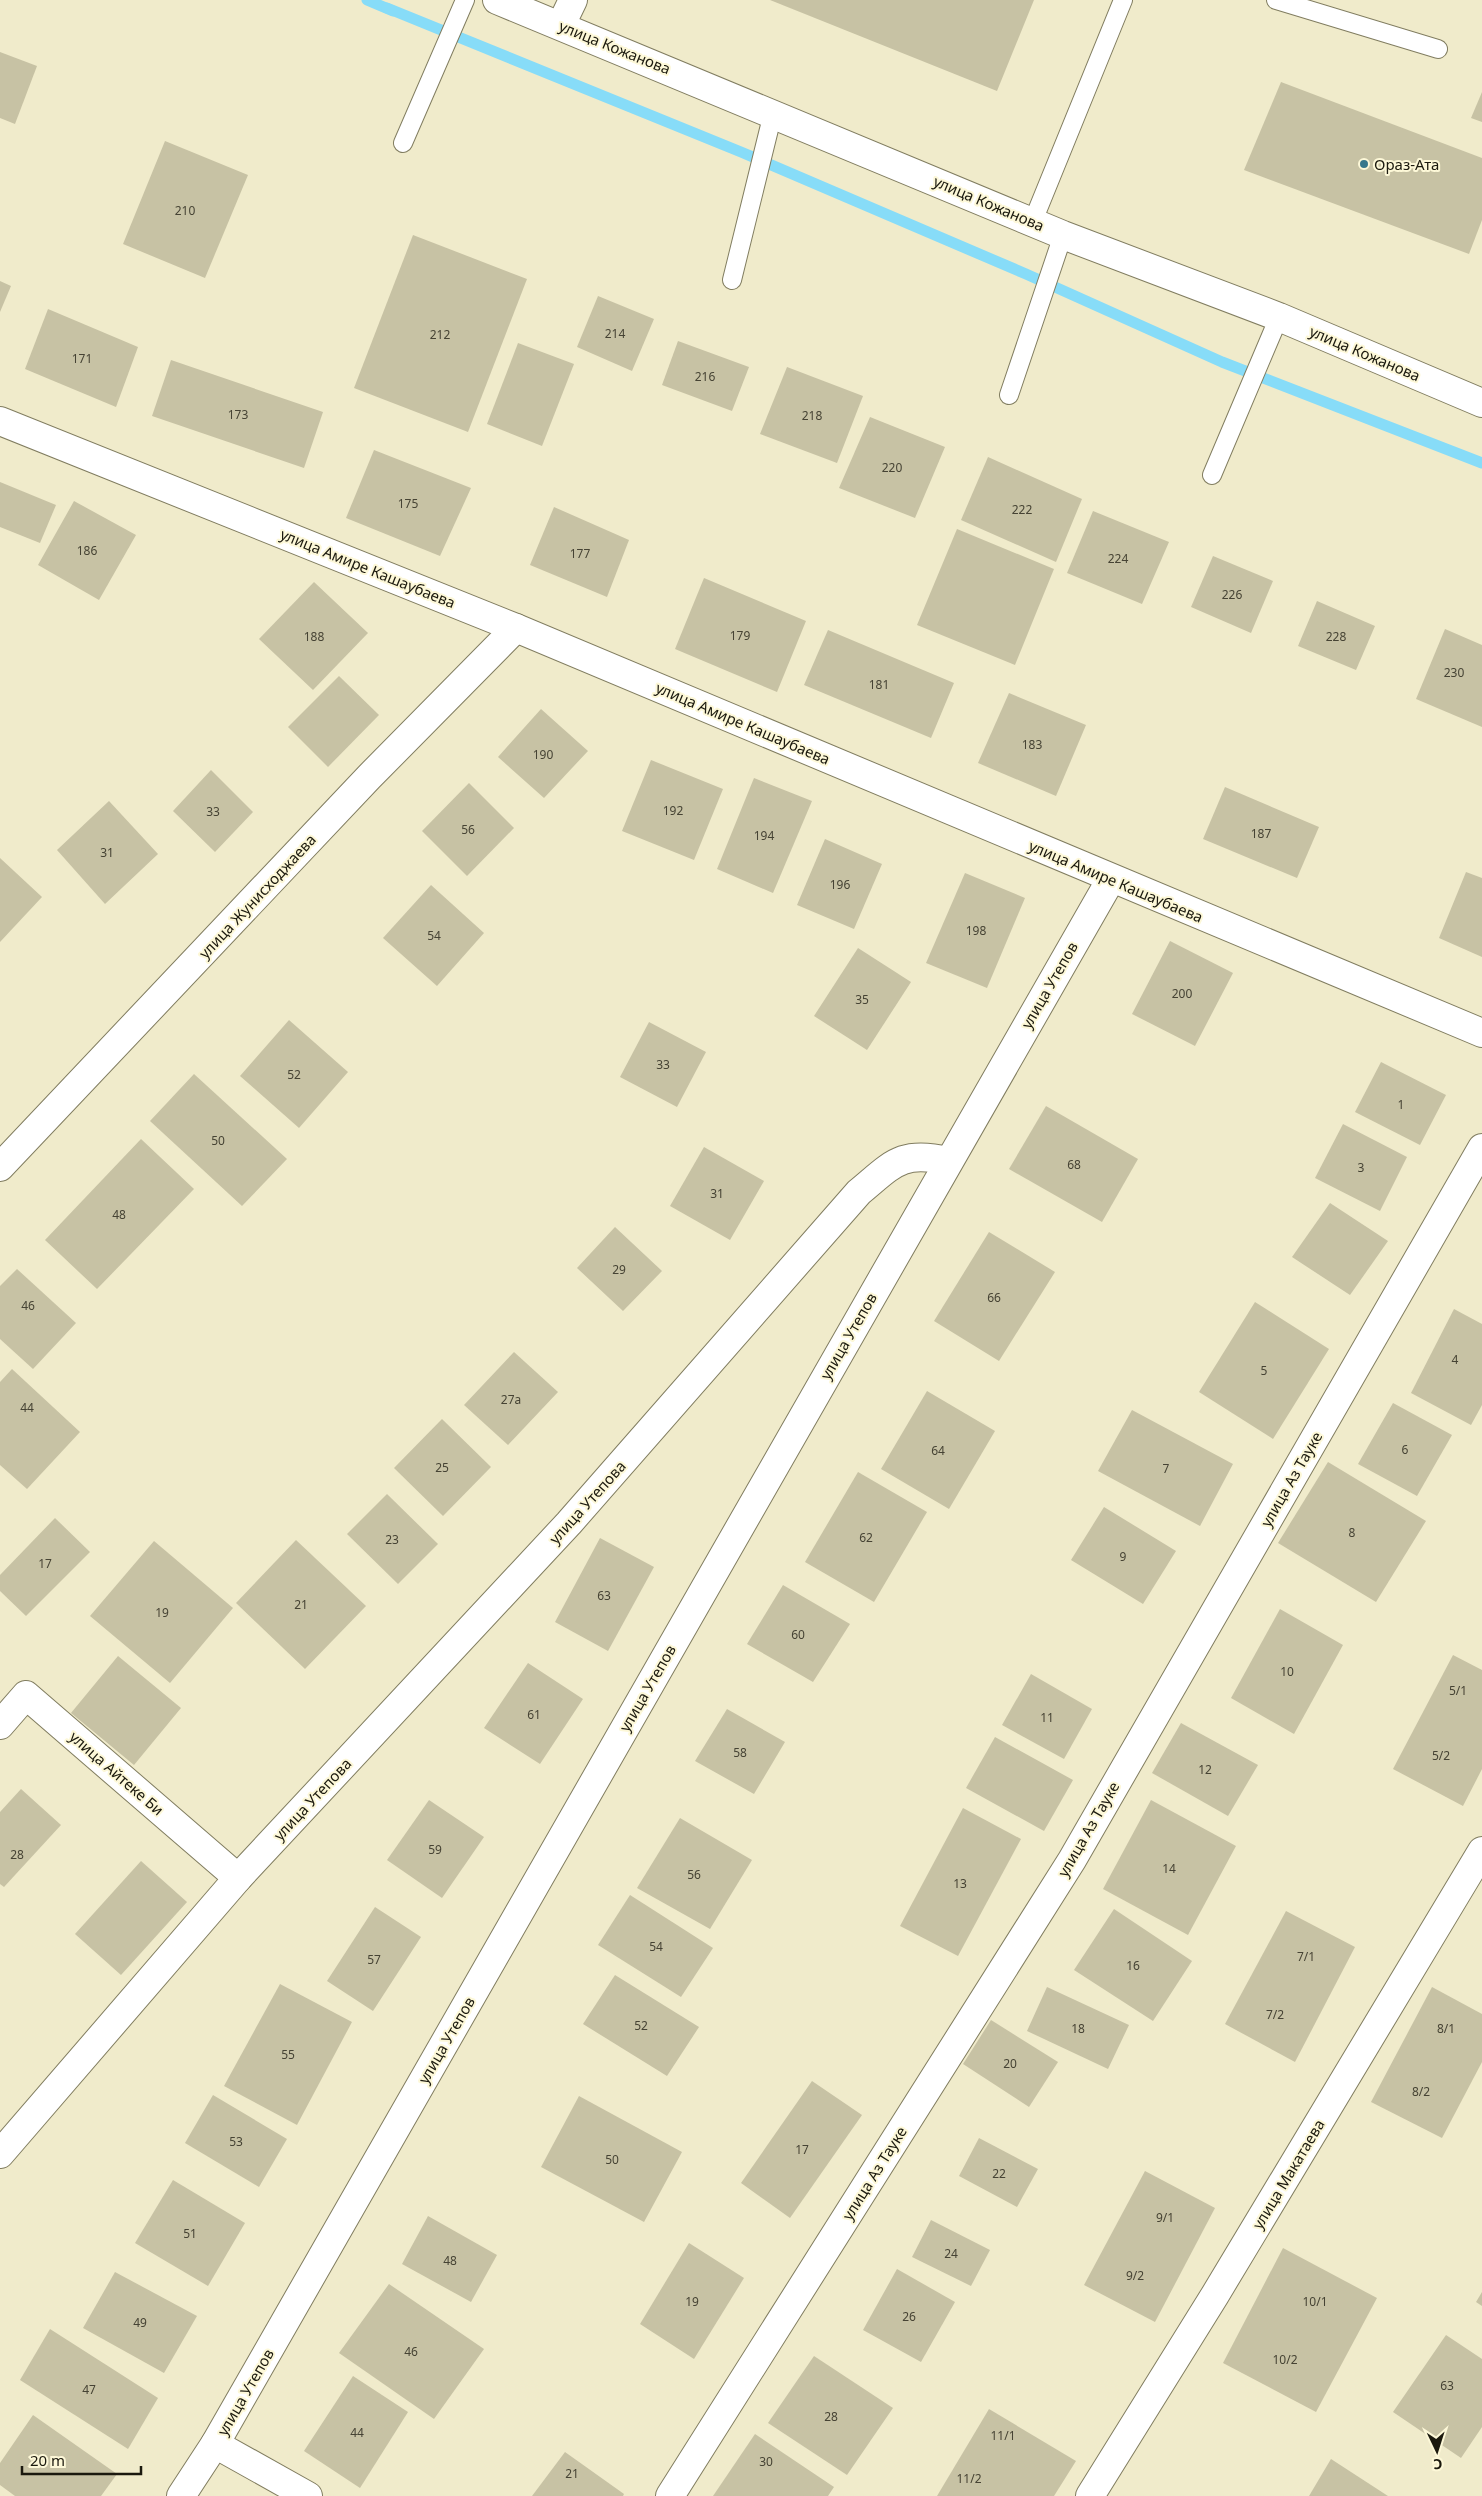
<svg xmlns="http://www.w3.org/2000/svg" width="1482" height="2496" font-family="'Noto Sans',sans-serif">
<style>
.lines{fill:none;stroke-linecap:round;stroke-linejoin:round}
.stream{stroke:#87dcf8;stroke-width:11}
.building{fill:#c7c2a4}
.lane-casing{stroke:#817d60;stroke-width:20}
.street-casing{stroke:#817d60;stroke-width:30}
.secondary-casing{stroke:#817d60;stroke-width:30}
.lane{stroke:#fff;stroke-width:18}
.street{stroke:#fff;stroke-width:28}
.secondary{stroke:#fff;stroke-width:28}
.poi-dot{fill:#37778b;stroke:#fdf8d8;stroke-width:2}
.labels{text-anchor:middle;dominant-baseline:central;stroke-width:4;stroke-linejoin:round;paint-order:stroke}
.number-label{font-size:12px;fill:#464334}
.street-label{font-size:15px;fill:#1b190e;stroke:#fdf8d8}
.poi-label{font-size:15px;fill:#1b190e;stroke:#fdf8d8;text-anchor:start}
</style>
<rect width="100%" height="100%" fill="#f0ebcb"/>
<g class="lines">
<g class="stream">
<polyline points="367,0 393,11"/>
<polyline points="387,8 741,152 1026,274 1222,362 1482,463"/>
</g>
</g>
<g class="building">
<polygon points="770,0 1034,0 997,91"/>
<polygon points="0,52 37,66 15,124 0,118"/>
<polygon points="1281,82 1482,158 1482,220 1469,254 1244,170"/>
<polygon points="1482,92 1482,122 1471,118"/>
<polygon points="165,141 248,175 205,278 123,244"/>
<polygon points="413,235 527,279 468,432 354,388"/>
<polygon points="0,281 11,286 0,312"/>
<polygon points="598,296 654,319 632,371 577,347"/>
<polygon points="48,309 138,347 116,407 25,369"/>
<polygon points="678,341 749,367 732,411 662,385"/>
<polygon points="518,343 574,364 542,446 487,424"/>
<polygon points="171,360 323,412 304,468 152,416"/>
<polygon points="787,367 863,396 837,463 760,434"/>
<polygon points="870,417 945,447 915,518 839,488"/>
<polygon points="374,450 471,488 440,556 346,518"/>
<polygon points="988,457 1082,499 1056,562 961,520"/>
<polygon points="0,482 56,505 40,543 0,527"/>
<polygon points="74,501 136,535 99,600 38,565"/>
<polygon points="554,507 629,540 607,597 530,565"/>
<polygon points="1093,511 1169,542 1142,604 1067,573"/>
<polygon points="957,529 1054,569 1015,665 917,625"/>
<polygon points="1213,556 1273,581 1251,633 1191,607"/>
<polygon points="704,578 806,621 777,692 675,649"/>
<polygon points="314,582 368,633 313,690 259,639"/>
<polygon points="1317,601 1375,626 1356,670 1298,646"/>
<polygon points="1445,629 1482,645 1482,727 1416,699"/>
<polygon points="828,630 954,683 931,738 804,685"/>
<polygon points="339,676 379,715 328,767 288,727"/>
<polygon points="1009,693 1086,725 1056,796 978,763"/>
<polygon points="541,709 588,751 544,798 498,757"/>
<polygon points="651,760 723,789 694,860 622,831"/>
<polygon points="211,770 253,812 215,852 173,811"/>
<polygon points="754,778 812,801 773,893 717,869"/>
<polygon points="469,783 514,828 467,876 422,831"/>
<polygon points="1225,787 1319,827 1297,878 1203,839"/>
<polygon points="109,801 158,854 105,904 57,850"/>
<polygon points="825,839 882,864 854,929 797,905"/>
<polygon points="0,858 42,897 0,942"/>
<polygon points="1466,872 1482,878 1482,957 1439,938"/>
<polygon points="965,873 1025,898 987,988 926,963"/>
<polygon points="431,885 484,933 437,986 383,938"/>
<polygon points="1170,941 1233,973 1195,1046 1132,1014"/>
<polygon points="858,948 911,982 867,1050 814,1016"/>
<polygon points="289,1020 348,1072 299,1128 240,1076"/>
<polygon points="649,1022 706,1052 677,1107 620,1077"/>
<polygon points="1381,1062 1446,1095 1420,1145 1355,1112"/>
<polygon points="194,1074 287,1159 242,1206 150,1121"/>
<polygon points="1046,1106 1138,1159 1102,1222 1009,1169"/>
<polygon points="1343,1124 1407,1157 1380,1211 1315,1178"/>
<polygon points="141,1139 194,1189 97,1289 45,1240"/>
<polygon points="704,1147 764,1181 730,1240 670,1206"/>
<polygon points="1330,1203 1388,1241 1350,1295 1292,1257"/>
<polygon points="615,1227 662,1271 623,1311 577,1268"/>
<polygon points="989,1232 1055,1272 999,1361 934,1321"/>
<polygon points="17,1269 76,1323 33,1369 0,1339 0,1286"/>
<polygon points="1255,1302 1329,1349 1273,1439 1199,1392"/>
<polygon points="1454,1309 1482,1324 1482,1405 1471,1425 1411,1393"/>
<polygon points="514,1352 558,1392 508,1445 464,1405"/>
<polygon points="12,1369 80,1432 27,1489 0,1465 0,1382"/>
<polygon points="927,1391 995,1431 949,1509 881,1469"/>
<polygon points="1393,1403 1452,1435 1417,1496 1358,1464"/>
<polygon points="1132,1410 1233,1464 1200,1526 1098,1471"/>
<polygon points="442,1419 491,1467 443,1516 394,1468"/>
<polygon points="1328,1462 1426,1521 1376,1602 1278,1543"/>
<polygon points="858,1472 927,1512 874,1602 805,1562"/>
<polygon points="387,1494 438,1544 398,1584 347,1534"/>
<polygon points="1104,1507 1176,1551 1143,1604 1071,1560"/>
<polygon points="55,1518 90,1552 26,1616 0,1591 0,1575"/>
<polygon points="600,1538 654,1567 608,1651 555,1622"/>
<polygon points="296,1540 366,1606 305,1669 236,1603"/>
<polygon points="154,1541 233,1608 170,1683 90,1616"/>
<polygon points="783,1585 850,1624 813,1682 747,1644"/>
<polygon points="1280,1609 1343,1645 1294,1734 1231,1698"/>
<polygon points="1453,1655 1482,1670 1482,1769 1463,1806 1393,1769"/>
<polygon points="118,1656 181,1708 134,1765 71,1713"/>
<polygon points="528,1663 583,1699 540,1764 484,1728"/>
<polygon points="1031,1674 1092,1709 1064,1759 1002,1725"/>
<polygon points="727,1709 785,1742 754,1794 695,1761"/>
<polygon points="1181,1723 1258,1765 1228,1816 1152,1773"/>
<polygon points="995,1737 1073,1780 1044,1831 966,1788"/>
<polygon points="21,1789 61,1825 4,1887 0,1884 0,1812"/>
<polygon points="429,1800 484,1837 442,1898 387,1860"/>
<polygon points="1151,1800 1236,1846 1188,1935 1103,1889"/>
<polygon points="963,1808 1021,1839 958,1956 900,1926"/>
<polygon points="680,1818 752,1860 710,1929 637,1888"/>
<polygon points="141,1861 187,1902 121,1975 75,1934"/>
<polygon points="630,1895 713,1948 681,1997 598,1945"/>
<polygon points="375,1907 421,1937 373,2011 327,1981"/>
<polygon points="1114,1909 1192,1961 1153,2021 1074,1970"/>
<polygon points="1286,1911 1355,1947 1295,2062 1225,2024"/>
<polygon points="615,1975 699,2027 667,2076 583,2024"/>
<polygon points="280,1984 352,2022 297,2125 224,2086"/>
<polygon points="1047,1987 1129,2025 1108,2069 1027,2031"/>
<polygon points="1432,1987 1482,2014 1482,2062 1442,2138 1371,2102"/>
<polygon points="991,2020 1058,2062 1029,2107 963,2064"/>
<polygon points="812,2081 862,2115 790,2218 741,2183"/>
<polygon points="213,2095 287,2139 259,2187 185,2143"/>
<polygon points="579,2096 682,2152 644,2222 541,2167"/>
<polygon points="979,2138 1038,2169 1017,2207 959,2176"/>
<polygon points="1145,2171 1215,2208 1155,2322 1084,2285"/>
<polygon points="173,2180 245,2223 208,2286 135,2243"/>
<polygon points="428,2216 497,2255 471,2302 402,2264"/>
<polygon points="931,2220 990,2250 971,2286 912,2257"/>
<polygon points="689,2243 744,2278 694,2359 640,2324"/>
<polygon points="1283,2248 1377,2298 1316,2412 1223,2363"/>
<polygon points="897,2269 955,2302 921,2362 863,2330"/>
<polygon points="115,2272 197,2316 164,2373 83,2328"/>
<polygon points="389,2284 484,2349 434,2419 339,2353"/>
<polygon points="1482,2292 1482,2306 1476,2302"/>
<polygon points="50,2329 158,2398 128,2449 20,2380"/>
<polygon points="1446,2335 1482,2359 1482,2427 1461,2458 1393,2412"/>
<polygon points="814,2356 893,2408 847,2475 768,2423"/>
<polygon points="353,2376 408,2412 360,2488 304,2451"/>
<polygon points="989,2409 1076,2461 1054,2496 937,2496"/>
<polygon points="33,2415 117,2474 101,2496 15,2496 0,2485 0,2463"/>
<polygon points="755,2434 834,2487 828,2496 713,2496"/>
<polygon points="565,2452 624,2494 623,2496 532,2496"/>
<polygon points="1331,2459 1388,2496 1309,2496"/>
</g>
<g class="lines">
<g class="lane-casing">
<g id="lane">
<polyline points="1276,0 1438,49"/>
<polyline points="403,143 465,0"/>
<polyline points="1033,221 1123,0"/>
<polyline points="732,280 773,113"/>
<polyline points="1009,395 1063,235"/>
<polyline points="1212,475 1279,317"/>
</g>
</g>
<g class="street-casing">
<g id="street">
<polyline points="561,25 573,0"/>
<polyline points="0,421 516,628 1482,1033"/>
<polyline points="0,1167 369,777 516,628"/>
<polyline points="0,1725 26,1695 238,1878"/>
<path d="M0 2154 238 1878 569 1523 859 1192C893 1164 901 1150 948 1161"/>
<polyline points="215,2444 308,2496"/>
<polyline points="181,2496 215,2444 1111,879"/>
<polyline points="670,2496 1072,1860 1482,1148"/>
<polyline points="1090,2496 1215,2295 1482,1851"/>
</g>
</g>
<g class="secondary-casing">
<polyline id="secondary" points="497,0 1063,235 1279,317 1482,403"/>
</g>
<use href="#lane" class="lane"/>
<use href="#street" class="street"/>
<use href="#secondary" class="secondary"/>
</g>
<circle class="poi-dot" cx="1364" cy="164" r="5"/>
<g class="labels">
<g class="number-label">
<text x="185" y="210">210</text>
<text x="615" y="333">214</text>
<text x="440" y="334">212</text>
<text x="82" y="358">171</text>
<text x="705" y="376">216</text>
<text x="238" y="414">173</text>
<text x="812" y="415">218</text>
<text x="892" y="467">220</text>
<text x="408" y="503">175</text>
<text x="1022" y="509">222</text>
<text x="87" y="550">186</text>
<text x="580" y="553">177</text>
<text x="1118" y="558">224</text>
<text x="1232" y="594">226</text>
<text x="740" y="635">179</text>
<text x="314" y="636">188</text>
<text x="1336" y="636">228</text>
<text x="1454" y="672">230</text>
<text x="879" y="684">181</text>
<text x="1032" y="744">183</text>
<text x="543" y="754">190</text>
<text x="673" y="810">192</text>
<text x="213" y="811">33</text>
<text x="468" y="829">56</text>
<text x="1261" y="833">187</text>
<text x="764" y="835">194</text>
<text x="107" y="852">31</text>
<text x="840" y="884">196</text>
<text x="976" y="930">198</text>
<text x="434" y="935">54</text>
<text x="1182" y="993">200</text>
<text x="862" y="999">35</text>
<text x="663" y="1064">33</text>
<text x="294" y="1074">52</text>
<text x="1401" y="1104">1</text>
<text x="218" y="1140">50</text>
<text x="1074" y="1164">68</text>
<text x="1361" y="1167">3</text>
<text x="717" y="1193">31</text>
<text x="119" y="1214">48</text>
<text x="619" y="1269">29</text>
<text x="994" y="1297">66</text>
<text x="28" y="1305">46</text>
<text x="1455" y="1359">4</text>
<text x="1264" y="1370">5</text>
<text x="511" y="1399">27а</text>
<text x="27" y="1407">44</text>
<text x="1405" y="1449">6</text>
<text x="938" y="1450">64</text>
<text x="442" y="1467">25</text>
<text x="1166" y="1468">7</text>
<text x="1352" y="1532">8</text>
<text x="866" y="1537">62</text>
<text x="392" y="1539">23</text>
<text x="1123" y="1556">9</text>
<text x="45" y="1563">17</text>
<text x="604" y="1595">63</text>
<text x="301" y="1604">21</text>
<text x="162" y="1612">19</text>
<text x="798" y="1634">60</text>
<text x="1287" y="1671">10</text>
<text x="1458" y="1690">5/1</text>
<text x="534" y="1714">61</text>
<text x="1047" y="1717">11</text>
<text x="740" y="1752">58</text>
<text x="1441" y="1755">5/2</text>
<text x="1205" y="1769">12</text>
<text x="435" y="1849">59</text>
<text x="17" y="1854">28</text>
<text x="1169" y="1868">14</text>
<text x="694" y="1874">56</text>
<text x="960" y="1883">13</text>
<text x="656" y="1946">54</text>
<text x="1306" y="1956">7/1</text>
<text x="374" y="1959">57</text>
<text x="1133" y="1965">16</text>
<text x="1275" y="2014">7/2</text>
<text x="641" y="2025">52</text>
<text x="1078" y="2028">18</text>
<text x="1446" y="2028">8/1</text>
<text x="288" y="2054">55</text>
<text x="1010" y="2063">20</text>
<text x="1421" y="2091">8/2</text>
<text x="236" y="2141">53</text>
<text x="802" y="2149">17</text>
<text x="612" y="2159">50</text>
<text x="999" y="2173">22</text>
<text x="1165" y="2217">9/1</text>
<text x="190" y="2233">51</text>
<text x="951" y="2253">24</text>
<text x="450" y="2260">48</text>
<text x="1135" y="2275">9/2</text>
<text x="692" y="2301">19</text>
<text x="1315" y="2301">10/1</text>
<text x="909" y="2316">26</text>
<text x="140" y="2322">49</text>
<text x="411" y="2351">46</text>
<text x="1285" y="2359">10/2</text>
<text x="1447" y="2385">63</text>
<text x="89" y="2389">47</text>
<text x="831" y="2416">28</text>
<text x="357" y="2432">44</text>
<text x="1003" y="2435">11/1</text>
<text x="766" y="2461">30</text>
<text x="572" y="2473">21</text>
<text x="969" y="2478">11/2</text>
</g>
<g class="street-label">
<text transform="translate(615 47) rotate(22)">улица Кожанова</text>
<text transform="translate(989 203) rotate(23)">улица Кожанова</text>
<text transform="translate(1365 353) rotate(23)">улица Кожанова</text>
<text transform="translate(368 568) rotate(22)">улица Амире Кашаубаева</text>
<text transform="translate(743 723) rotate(23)">улица Амире Кашаубаева</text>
<text transform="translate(1116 881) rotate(23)">улица Амире Кашаубаева</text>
<text transform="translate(257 896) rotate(-47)">улица Жунисходжаева</text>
<text transform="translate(1049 985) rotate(-60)">улица Утепов</text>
<text transform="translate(848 1336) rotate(-60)">улица Утепов</text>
<text transform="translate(1291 1479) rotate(-60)">улица Аз Тауке</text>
<text transform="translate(587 1502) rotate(-48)">улица Утепова</text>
<text transform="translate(647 1688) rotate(-60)">улица Утепов</text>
<text transform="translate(117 1773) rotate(41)">улица Айтеке Би</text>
<text transform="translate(312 1799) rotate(-47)">улица Утепова</text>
<text transform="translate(1088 1829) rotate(-60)">улица Аз Тауке</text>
<text transform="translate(446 2040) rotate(-60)">улица Утепов</text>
<text transform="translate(874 2173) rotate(-58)">улица Аз Тауке</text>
<text transform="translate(1288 2174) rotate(-59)">улица Макатаева</text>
<text transform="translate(245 2392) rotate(-60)">улица Утепов</text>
</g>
<g class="poi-label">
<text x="1374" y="164">Ораз-Ата</text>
</g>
</g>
<g transform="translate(1437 2451) rotate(176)" stroke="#fdf8d8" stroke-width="4" paint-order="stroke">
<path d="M0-4L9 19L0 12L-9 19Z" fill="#1b190e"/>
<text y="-8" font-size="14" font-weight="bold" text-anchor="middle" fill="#1b190e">С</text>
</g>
<path d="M22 2466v8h119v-8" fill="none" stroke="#1b190e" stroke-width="2.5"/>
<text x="30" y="2466" font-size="15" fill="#1b190e" stroke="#fdf8d8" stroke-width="4" paint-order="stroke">20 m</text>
</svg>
